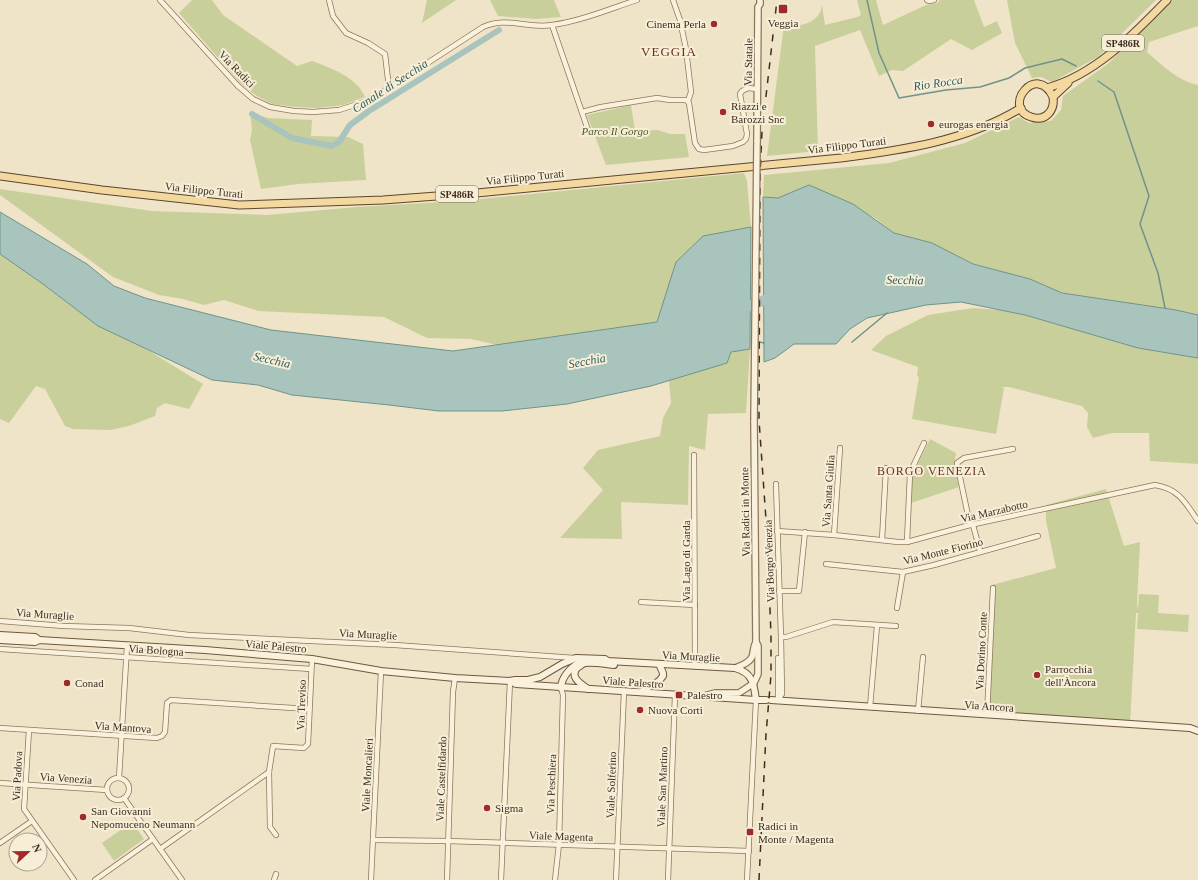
<svg xmlns="http://www.w3.org/2000/svg" width="1198" height="880" font-family="Georgia,serif">
<style>
.green{fill:#c9cf9b}
.water{fill:#a9c4bc;stroke:#6f938a}
.lines{fill:none;stroke-linecap:round;stroke-linejoin:round}
.stream{stroke:#6f938a;stroke-width:1.5}
.canal{stroke:#a9c4bc;stroke-width:6}
.river{stroke:#a9c4bc;stroke-width:10}
.minor-casing{stroke:#8d765c;stroke-width:6}
.tertiary-casing{stroke:#8d765c;stroke-width:8}
.secondary-casing{stroke:#6f573f;stroke-width:8}
.primary-casing{stroke:#5b4430;stroke-width:9}
.minor{stroke:#faf1dc;stroke-width:4.5}
.tertiary{stroke:#faf1dc;stroke-width:5.5}
.secondary{stroke:#faf1dc;stroke-width:6}
.primary{stroke:#f3d9a0;stroke-width:7}
.rail{stroke:#3d2e20;stroke-width:1.5;stroke-dasharray:7 7;stroke-linecap:butt}
.tertiary-bridge-casing{stroke:#8d765c;stroke-width:8;stroke-linecap:butt}
.tertiary-bridge{stroke:#faf1dc;stroke-width:5.5}
.poi-dot{fill:#9e2a2b;stroke:#f7eed8;stroke-width:1.5}
.labels{text-anchor:middle;dominant-baseline:central;stroke-width:4;stroke-linejoin:round;paint-order:stroke}
.shield{fill:#f7eed8;stroke:#756857;stroke-width:1}
.shield-label{font-size:10px;font-weight:bold;fill:#3d2e20}
.poi-label{font-size:11px;fill:#3d2e20;stroke:#f7eed8;text-anchor:start}
.street-label{font-size:11px;fill:#3d2e20;stroke:#f7eed8}
.park-label{font-size:11px;font-style:italic;fill:#4d5a26;stroke:#f7eed8}
.water-label{font-size:12px;font-style:italic;fill:#2f5d5a;stroke:#f7eed8}
.neighbourhood-label{font-size:12px;letter-spacing:1px;fill:#6b2e1e;stroke:#f7eed8}
.quarter-label{font-size:13px;letter-spacing:1px;fill:#6b2e1e;stroke:#f7eed8}
</style>
<rect width="100%" height="100%" fill="#f0e4c8"/>
<g class="green">
<path d="M192 0H212L223 15 297 66 312 61C331 68 357 77 365 97L343 105 318 108 296 107 272 104 257 96 241 84 179 13Z"/>
<polygon points="427,0 456,0 422,23"/>
<polygon points="490,0 554,0 561,17 535,19 498,16"/>
<path d="M857 0H876L883 25 926 5 937 3 940 0H974L984 27 997 21 1002 33 972 50 951 39 903 71 892 70 879 76 860 30 815 46 818 151 767 156 784 25C796 26 811 26 819 14 821 12 821 8 822 5L825 25 857 17 861 15Z"/>
<polygon points="1007,0 1156,0 1098,57 1052,82 1041,77 1032,78 1015,43"/>
<path d="M1171 0H1198V26L1149 42 1147 52C1162 65 1178 81 1198 85V315L1176 310 1062 293 1030 279 973 264 932 243 894 233 875 218 809 185 778 198 763 197 764 175 889 163 965 143 1019 117 1029 123 1051 121 1061 110 1063 96 1109 63Z"/>
<polygon points="631,105 635,131 658,130 670,134 685,134 689,157 606,165 587,115"/>
<polygon points="250,112 268,118 312,120 311,136 348,137 363,144 366,180 298,184 261,189 250,140 252,130"/>
<polygon points="744,173 747,181 751,227 703,236 676,262 658,322 497,345 471,339 427,338 384,317 258,311 224,300 204,305 183,299 159,295 113,277 0,195 0,189 152,211 267,215 357,207 460,201"/>
<polygon points="0,254 43,284 98,326 146,349 203,384 189,409 165,403 157,408 155,416 129,426 110,430 73,429 65,426 45,389 36,386 9,423 0,419"/>
<polygon points="973,308 1001,310 1025,315 1138,348 1198,358 1198,464 1150,461 1149,433 1112,433 1093,438 1087,427 1088,413 1082,406 1009,387 1001,387 1004,388 996,434 912,419 919,377 917,376 918,367 871,350 886,336 928,315"/>
<polygon points="750,349 746,413 708,414 705,450 689,446 688,505 621,502 622,539 560,538 603,490 583,468 598,450 660,436 663,418 671,403 669,380 727,363 731,352"/>
<polygon points="930,439 956,453 954,465 959,487 911,503 912,476"/>
<polygon points="1106,489 1124,546 1140,542 1137,604 1138,609 1139,594 1159,595 1158,613 1189,615 1188,632 1137,629 1138,613 1136,613 1130,725 987,716 992,585 1056,568 1046,521 1046,505"/>
<polygon points="132,822 144,839 114,861 102,843"/>
</g>
<g class="water">
<polygon points="809,185 853,204 894,233 932,243 973,264 1030,279 1062,293 1176,310 1198,315 1198,358 1138,348 1025,315 961,302 926,305 867,318 850,329 836,344 794,344 775,358 764,362 763,197 778,198"/>
<polygon points="0,212 87,264 114,286 145,298 271,330 453,351 657,322 676,262 703,236 751,227 750,349 731,352 727,363 651,386 567,404 502,411 439,411 389,405 292,395 258,385 212,380 98,326 43,284 0,254"/>
</g>
<g class="lines">
<g class="stream">
<polyline points="867,0 879,53 899,98 946,90 980,87 1009,78 1025,68 1062,59 1076,66"/>
<polyline points="1098,81 1114,92 1149,196 1140,224 1158,273 1165,308"/>
<polyline points="756,341 764,343"/>
<polyline points="852,342 887,313"/>
</g>
<polyline class="canal" points="252,114 292,138 332,146 339,142 350,125 369,111 499,30"/>
<polyline class="river" points="740,314 746,307 775,296"/>
<g class="minor-casing">
<g id="minor">
<path d="M160 0 238 86 253 99 270 107 294 111 313 112 339 110 364 102 389 88 483 27C508 16 525 29 552 25 581 21 609 9 637 0"/>
<polyline points="329,0 333,16 346,33 368,43 385,54 389,88"/>
<polyline points="673,0 680,20 686,49 691,92 688,101"/>
<polyline points="927,0 929,1 934,0"/>
<polyline points="552,25 588,130"/>
<polyline points="582,112 601,107 657,98 670,100 686,100 689,103 695,143 699,149 704,150 733,146 743,142 746,139 747,134 740,94 742,91 748,88 757,89"/>
<polyline points="694,455 695,666"/>
<polyline points="776,484 781,637 782,694 778,700"/>
<polyline points="970,525 957,463 964,458 1013,449"/>
<polyline points="973,525 980,551"/>
<path d="M777 531 834 535 898 542H907L970 525 1155 485C1179 489 1185 502 1198 521"/>
<polyline points="834,535 840,448"/>
<polyline points="882,540 886,468"/>
<polyline points="907,542 910,473 924,443"/>
<polyline points="826,564 903,572 934,565 1038,536"/>
<polyline points="779,591 799,591 805,532"/>
<polyline points="641,602 695,605"/>
<polyline points="897,608 903,572"/>
<polyline points="0,621 64,626 129,628 189,635 395,645 575,658"/>
<polyline points="781,637 786,637 833,622 896,626"/>
<polyline points="0,649 311,669"/>
<polyline points="778,700 778,658"/>
<polyline points="870,707 877,626"/>
<polyline points="918,711 923,657"/>
<polyline points="987,715 993,588"/>
<polyline points="0,728 157,738 162,736 165,732 167,703 171,700 309,709"/>
<polyline points="29,730 24,809 74,880"/>
<polyline points="119,778 127,646"/>
<circle cx="118" cy="789" r="11"/>
<polyline points="0,783 107,790"/>
<polyline points="124,798 182,880"/>
<polyline points="276,835 270,827 269,772 273,746 304,748 308,744 312,659"/>
<polyline points="373,840 448,841 749,851"/>
<polyline points="0,843 32,821"/>
<polyline points="160,849 269,772"/>
<polyline points="95,880 153,839"/>
<polyline points="274,880 276,874"/>
<polyline points="371,880 381,671"/>
<polyline points="447,880 453,692 455,678"/>
<polyline points="501,880 510,681"/>
<polyline points="555,880 559,844 563,695 561,688"/>
<polyline points="616,880 624,691"/>
<polyline points="668,880 675,695"/>
<polyline points="747,880 756,700"/>
</g>
</g>
<g class="tertiary-casing">
<g id="tertiary">
<polyline points="757,142 758,7 760,4 760,0"/>
<path d="M735 668C741 666 749 663 752 657 754 652 753 647 756 642"/>
<polyline points="704,696 715,693 739,693 754,683 758,674 758,646 756,642 754,421"/>
</g>
</g>
<g class="secondary-casing">
<g id="secondary">
<polyline points="0,635 35,637 39,640"/>
<path d="M0 640 35 642 39 640 205 650 312 659 381 671 455 678 510 681 515 680H528L540 677 562 664 576 658 605 659 608 661 735 668C753 673 754 684 756 700"/>
<polyline points="510,681 516,684 756,700 766,700"/>
<path d="M561 688C561 677 573 664 583 661"/>
<path d="M588 689C581 684 569 677 577 668 580 666 582 664 585 663 594 662 605 664 614 665"/>
<polyline points="641,692 659,681 663,676 663,673 659,664"/>
<polyline points="771,700 1190,728 1198,731"/>
</g>
</g>
<g class="primary-casing">
<g id="primary">
<path d="M1047 88C1095 75 1133 35 1167 0"/>
<path d="M1053 97C1037 62 1001 107 1031 117 1046 122 1055 110 1053 97L1068 83"/>
<path d="M0 176 102 190 239 205 383 200 477 193 841 158C903 150 967 141 1021 108"/>
</g>
</g>
<use href="#minor" class="minor"/>
<use href="#tertiary" class="tertiary"/>
<use href="#secondary" class="secondary"/>
<use href="#primary" class="primary"/>
<polyline class="rail" points="759,880 766,734 771,675 771,635 767,534 759,420 760,175 762,131 777,0"/>
<g class="tertiary-bridge-casing">
<polyline id="tertiary-bridge" points="754,421 757,142"/>
</g>
<use href="#tertiary-bridge" class="tertiary-bridge"/>
</g>
<g class="poi-dot">
<rect x="778" y="4" width="10" height="10" rx="2"/>
<circle cx="714" cy="24" r="4"/>
<circle cx="723" cy="112" r="4"/>
<circle cx="931" cy="124" r="4"/>
<circle cx="1037" cy="675" r="4"/>
<circle cx="67" cy="683" r="4"/>
<rect x="675" y="691" width="8" height="8" rx="2"/>
<circle cx="640" cy="710" r="4"/>
<circle cx="487" cy="808" r="4"/>
<circle cx="83" cy="817" r="4"/>
<rect x="746" y="828" width="8" height="8" rx="2"/>
</g>
<g class="labels">
<g class="shield">
<rect x="1102" y="35" width="42" height="16" rx="3"/>
<rect x="436" y="186" width="42" height="16" rx="3"/>
</g>
<g class="shield-label">
<text x="1123" y="43">SP486R</text>
<text x="457" y="194">SP486R</text>
</g>
<g class="poi-label">
<text x="783" y="23" text-anchor="middle">Veggia</text>
<text x="706" y="24" text-anchor="end">Cinema Perla</text>
<text x="731" y="106">Riazzi e<tspan x="731" dy="13">Barozzi Snc</tspan></text>
<text x="939" y="124">eurogas energia</text>
<text x="1045" y="669">Parrocchia<tspan x="1045" dy="13">dell'Àncora</tspan></text>
<text x="75" y="683">Conad</text>
<text x="687" y="695">Palestro</text>
<text x="648" y="710">Nuova Corti</text>
<text x="495" y="808">Sigma</text>
<text x="91" y="811">San Giovanni<tspan x="91" dy="13">Nepomuceno Neumann</tspan></text>
<text x="758" y="826">Radici in<tspan x="758" dy="13">Monte / Magenta</tspan></text>
</g>
<g class="street-label">
<text transform="translate(748 62) rotate(-89)">Via Statale</text>
<text transform="translate(237 69) rotate(46)">Via Radici</text>
<text transform="translate(847 145) rotate(-7)">Via Filippo Turati</text>
<text transform="translate(525 177) rotate(-6)">Via Filippo Turati</text>
<text transform="translate(204 190) rotate(6)">Via Filippo Turati</text>
<text transform="translate(828 491) rotate(-86)">Via Santa Giulia</text>
<text transform="translate(994 511) rotate(-13)">Via Marzabotto</text>
<text transform="translate(745 512) rotate(-91)">Via Radici in Monte</text>
<text transform="translate(943 551) rotate(-14)">Via Monte Fiorino</text>
<text transform="translate(686 561) rotate(-90)">Via Lago di Garda</text>
<text transform="translate(769 561) rotate(-92)">Via Borgo Venezia</text>
<text transform="translate(45 614) rotate(4)">Via Muraglie</text>
<text transform="translate(368 634) rotate(3)">Via Muraglie</text>
<text transform="translate(276 646) rotate(5)">Viale Palestro</text>
<text transform="translate(156 650) rotate(4)">Via Bologna</text>
<text transform="translate(981 651) rotate(-87)">Via Dorino Conte</text>
<text transform="translate(691 656) rotate(3)">Via Muraglie</text>
<text transform="translate(633 682) rotate(4)">Viale Palestro</text>
<text transform="translate(301 705) rotate(-88)">Via Treviso</text>
<text transform="translate(989 706) rotate(4)">Via Ancora</text>
<text transform="translate(123 727) rotate(4)">Via Mantova</text>
<text transform="translate(367 775) rotate(-87)">Viale Moncalieri</text>
<text transform="translate(17 776) rotate(-87)">Via Padova</text>
<text transform="translate(66 778) rotate(4)">Via Venezia</text>
<text transform="translate(441 779) rotate(-88)">Viale Castelfidardo</text>
<text transform="translate(551 784) rotate(-88)">Via Peschiera</text>
<text transform="translate(611 785) rotate(-88)">Viale Solferino</text>
<text transform="translate(662 787) rotate(-88)">Viale San Martino</text>
<text transform="translate(561 836) rotate(2)">Viale Magenta</text>
</g>
<g class="park-label">
<text x="615" y="131">Parco Il Gorgo</text>
</g>
<g class="water-label">
<text transform="translate(938 83) rotate(-8)">Rio Rocca</text>
<text transform="translate(390 86) rotate(-33)">Canale di Secchia</text>
<text transform="translate(905 280) rotate(1)">Secchia</text>
<text transform="translate(272 360) rotate(13)">Secchia</text>
<text transform="translate(587 361) rotate(-10)">Secchia</text>
</g>
<g class="neighbourhood-label">
<text x="932" y="471">BORGO VENEZIA</text>
</g>
<g class="quarter-label">
<text x="669" y="51">VEGGIA</text>
</g>
</g>
<g transform="translate(28 852) rotate(68)"><circle r="19" fill="#f7eed8" stroke="#ada18e"/>
<path d="M0-3L7 15L0 10L-7 15Z" fill="#9e2a2b"/>
<text y="-6" font-size="11" font-weight="bold" text-anchor="middle" fill="#3d2e20">N</text>
</g>
</svg>
